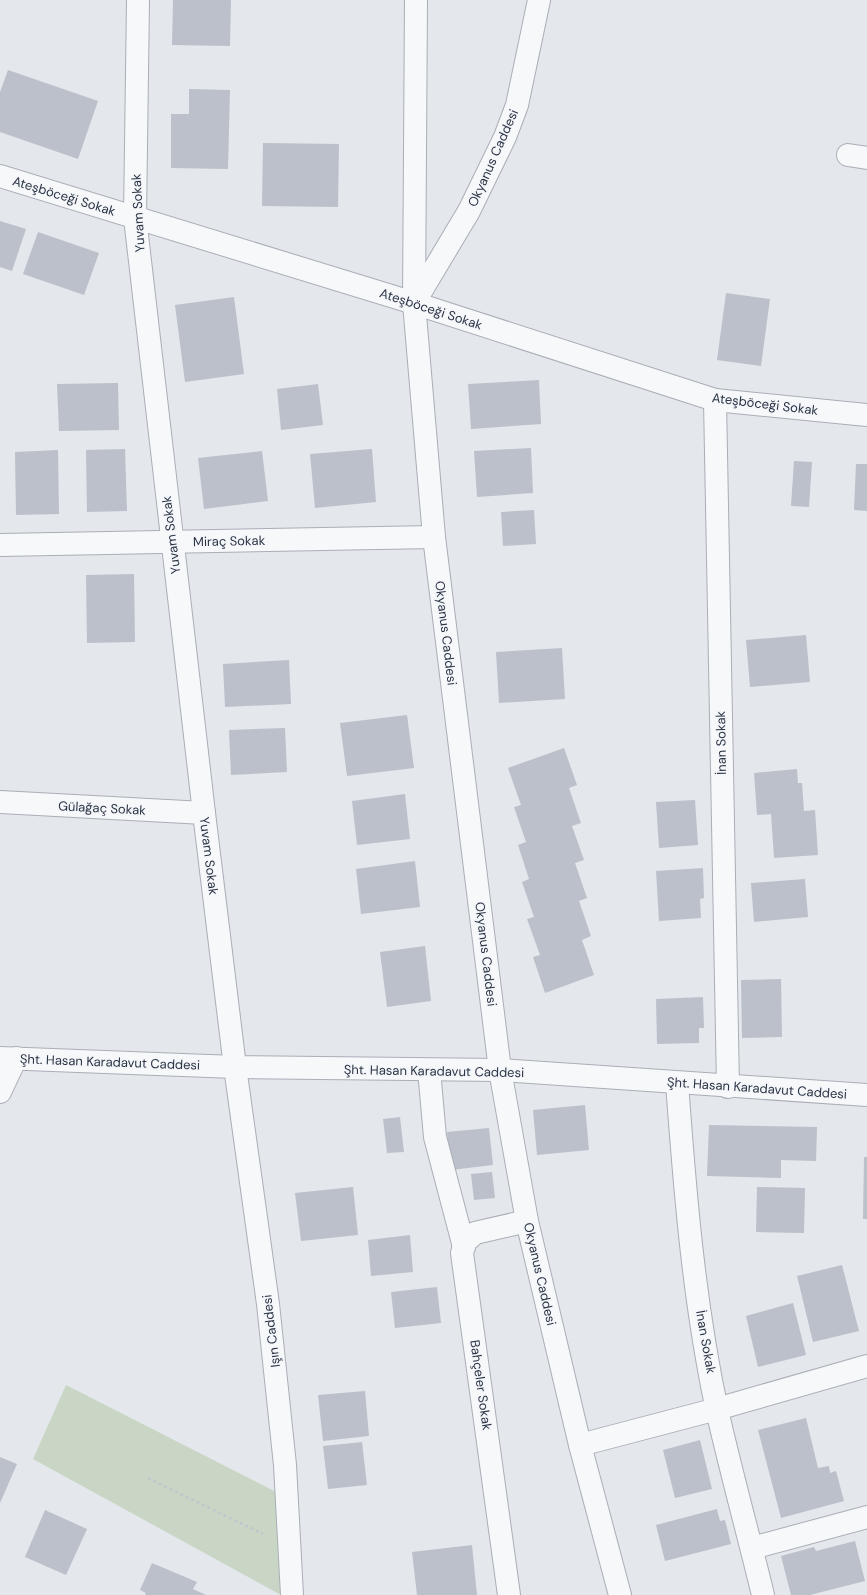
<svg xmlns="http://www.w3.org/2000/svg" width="867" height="1595" font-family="'DM Sans',sans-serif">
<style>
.green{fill:#c9d6c5}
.building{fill:#bbc0ca}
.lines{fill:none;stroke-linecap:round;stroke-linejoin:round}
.minor-casing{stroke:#a9aeb7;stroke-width:24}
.path{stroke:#c2c5cb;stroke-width:2.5;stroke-dasharray:3 3;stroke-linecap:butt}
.minor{stroke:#f7f8fa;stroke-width:22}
.labels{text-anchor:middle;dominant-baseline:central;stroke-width:3;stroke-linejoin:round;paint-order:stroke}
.street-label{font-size:13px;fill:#2b3445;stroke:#f4f6f9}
</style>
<rect width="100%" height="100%" fill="#e4e7ec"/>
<polygon class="green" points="66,1385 288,1498 292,1595 281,1595 33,1459"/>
<g class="building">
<polygon points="173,0 231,0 230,46 172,45"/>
<polygon points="8,70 98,101 78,159 0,132 0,92"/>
<polygon points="189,89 230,90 228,169 171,168 171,114 189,114"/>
<polygon points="263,143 339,144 338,207 262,206"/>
<polygon points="0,221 26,229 12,271 0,267"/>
<polygon points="38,232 99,253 84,295 23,274"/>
<polygon points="726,293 770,299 761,366 717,360"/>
<polygon points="234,297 244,374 185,382 175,305"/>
<polygon points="539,380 541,424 471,429 468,384"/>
<polygon points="118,383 119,430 59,431 57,384"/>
<polygon points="318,384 323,425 281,430 277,389"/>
<polygon points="531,448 533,493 477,497 474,451"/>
<polygon points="125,449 127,511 87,512 86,450"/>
<polygon points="372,449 376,502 315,508 310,454"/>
<polygon points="58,450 59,514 16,515 15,452"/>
<polygon points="262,451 268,501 204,509 198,458"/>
<polygon points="794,461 812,462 809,507 791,506"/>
<polygon points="856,464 867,464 867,511 854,510"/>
<polygon points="534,510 536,544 503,546 501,512"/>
<polygon points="134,574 135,642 87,643 86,575"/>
<polygon points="806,635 810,682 750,687 746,640"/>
<polygon points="562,648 565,699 499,703 496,652"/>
<polygon points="289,660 291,704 225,707 223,664"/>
<polygon points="407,715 414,768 347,776 340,723"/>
<polygon points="285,728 287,772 231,775 229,730"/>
<polygon points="564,748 577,785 569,788 581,823 572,826 584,860 575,863 587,898 579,901 591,936 582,940 594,975 545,993 533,957 540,955 527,919 534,917 522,882 529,879 518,845 526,842 514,807 521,805 508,768"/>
<polygon points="797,769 798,783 802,783 804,811 815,810 818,855 774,858 771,814 757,815 754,773"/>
<polygon points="405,794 410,839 357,845 352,801"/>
<polygon points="695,800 698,845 659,848 656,802"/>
<polygon points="415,861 420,907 361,914 356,869"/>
<polygon points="703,868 704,898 700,899 701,918 659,921 656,871"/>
<polygon points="805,879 808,917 754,922 751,883"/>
<polygon points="425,946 431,1001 387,1007 380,952"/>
<polygon points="781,979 782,1037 742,1038 741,980"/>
<polygon points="703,997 704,1028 699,1028 699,1043 657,1044 656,999"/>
<polygon points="585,1105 589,1150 537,1155 533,1110"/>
<polygon points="400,1117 404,1152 387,1153 383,1119"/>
<polygon points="709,1125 817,1127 816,1161 781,1160 781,1178 707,1176"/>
<polygon points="489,1128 493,1165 451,1170 447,1132"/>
<polygon points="864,1157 867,1157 867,1219 863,1219"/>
<polygon points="492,1172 495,1198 474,1200 471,1174"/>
<polygon points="353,1187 358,1235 301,1241 295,1193"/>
<polygon points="757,1187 805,1188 804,1233 756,1232"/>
<polygon points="410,1235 413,1272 371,1276 368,1240"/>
<polygon points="842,1265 859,1331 813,1342 797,1276"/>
<polygon points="437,1287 441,1323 395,1328 391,1292"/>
<polygon points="793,1303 806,1355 758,1367 746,1316"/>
<polygon points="365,1391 369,1436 323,1441 318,1395"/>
<polygon points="806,1418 818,1468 829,1466 830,1473 836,1471 844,1501 781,1518 758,1430"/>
<polygon points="700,1440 712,1489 675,1498 663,1450"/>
<polygon points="362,1442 367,1485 328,1489 323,1446"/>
<polygon points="0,1457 17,1464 0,1503"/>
<polygon points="717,1509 720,1521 725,1520 731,1544 665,1561 656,1525"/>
<polygon points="45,1510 87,1529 66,1575 25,1557"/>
<polygon points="855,1541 865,1581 810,1595 791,1595 781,1556 814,1547 816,1551"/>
<polygon points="472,1545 477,1595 417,1595 412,1552"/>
<polygon points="152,1563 197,1582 193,1589 206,1595 145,1595 146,1593 140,1590"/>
</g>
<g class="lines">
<g class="minor-casing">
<g id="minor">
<polyline points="138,0 135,218 204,813 235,1067 268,1304 285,1465 292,1595"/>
<polyline points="416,0 414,303 434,537 500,1070 527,1221 580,1445 620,1595"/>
<polyline points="848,155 867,158"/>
<polyline points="0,176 414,303 715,400 867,415"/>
<polyline points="414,303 469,211 505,137 517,105 539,0"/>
<polyline points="715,400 728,1087"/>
<polyline points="0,545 434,537"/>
<polyline points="0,802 204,813"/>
<polyline points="0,1058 235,1067 500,1070 867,1095"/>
<polyline points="429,1070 435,1137 464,1247"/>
<path d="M677 1083C685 1193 694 1303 717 1410 731 1472 748 1533 763 1595"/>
<polyline points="0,1092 16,1058"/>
<polyline points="580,1445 717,1409 867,1366"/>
<polyline points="752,1548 867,1517"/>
<polyline points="509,1595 462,1253 465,1242 475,1233 527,1221"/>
</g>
</g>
<polyline class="path" points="148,1478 263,1534"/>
<use href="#minor" class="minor"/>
</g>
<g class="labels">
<g class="street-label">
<text transform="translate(493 158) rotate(-66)">Okyanus Caddesi</text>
<text transform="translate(64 196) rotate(17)">Ateşböceği Sokak</text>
<text transform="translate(138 213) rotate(-93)">Yuvam Sokak</text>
<text transform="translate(431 309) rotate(18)">Ateşböceği Sokak</text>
<text transform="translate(765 404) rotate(7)">Ateşböceği Sokak</text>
<text transform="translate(171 535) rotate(-97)">Yuvam Sokak</text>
<text transform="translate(229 541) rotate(-1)">Miraç Sokak</text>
<text transform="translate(446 633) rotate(83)">Okyanus Caddesi</text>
<text transform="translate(721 743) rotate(-91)">İnan Sokak</text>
<text transform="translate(102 808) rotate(3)">Gülağaç Sokak</text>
<text transform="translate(209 856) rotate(83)">Yuvam Sokak</text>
<text transform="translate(486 954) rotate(83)">Okyanus Caddesi</text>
<text transform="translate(110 1062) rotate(2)">Şht. Hasan Karadavut Caddesi</text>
<text transform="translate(434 1071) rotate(1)">Şht. Hasan Karadavut Caddesi</text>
<text transform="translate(757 1088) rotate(4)">Şht. Hasan Karadavut Caddesi</text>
<text transform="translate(540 1274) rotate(77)">Okyanus Caddesi</text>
<text transform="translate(271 1331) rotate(-97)">Işın Caddesi</text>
<text transform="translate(706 1342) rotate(80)">İnan Sokak</text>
<text transform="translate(481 1385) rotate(82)">Bahçeler Sokak</text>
</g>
</g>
</svg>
